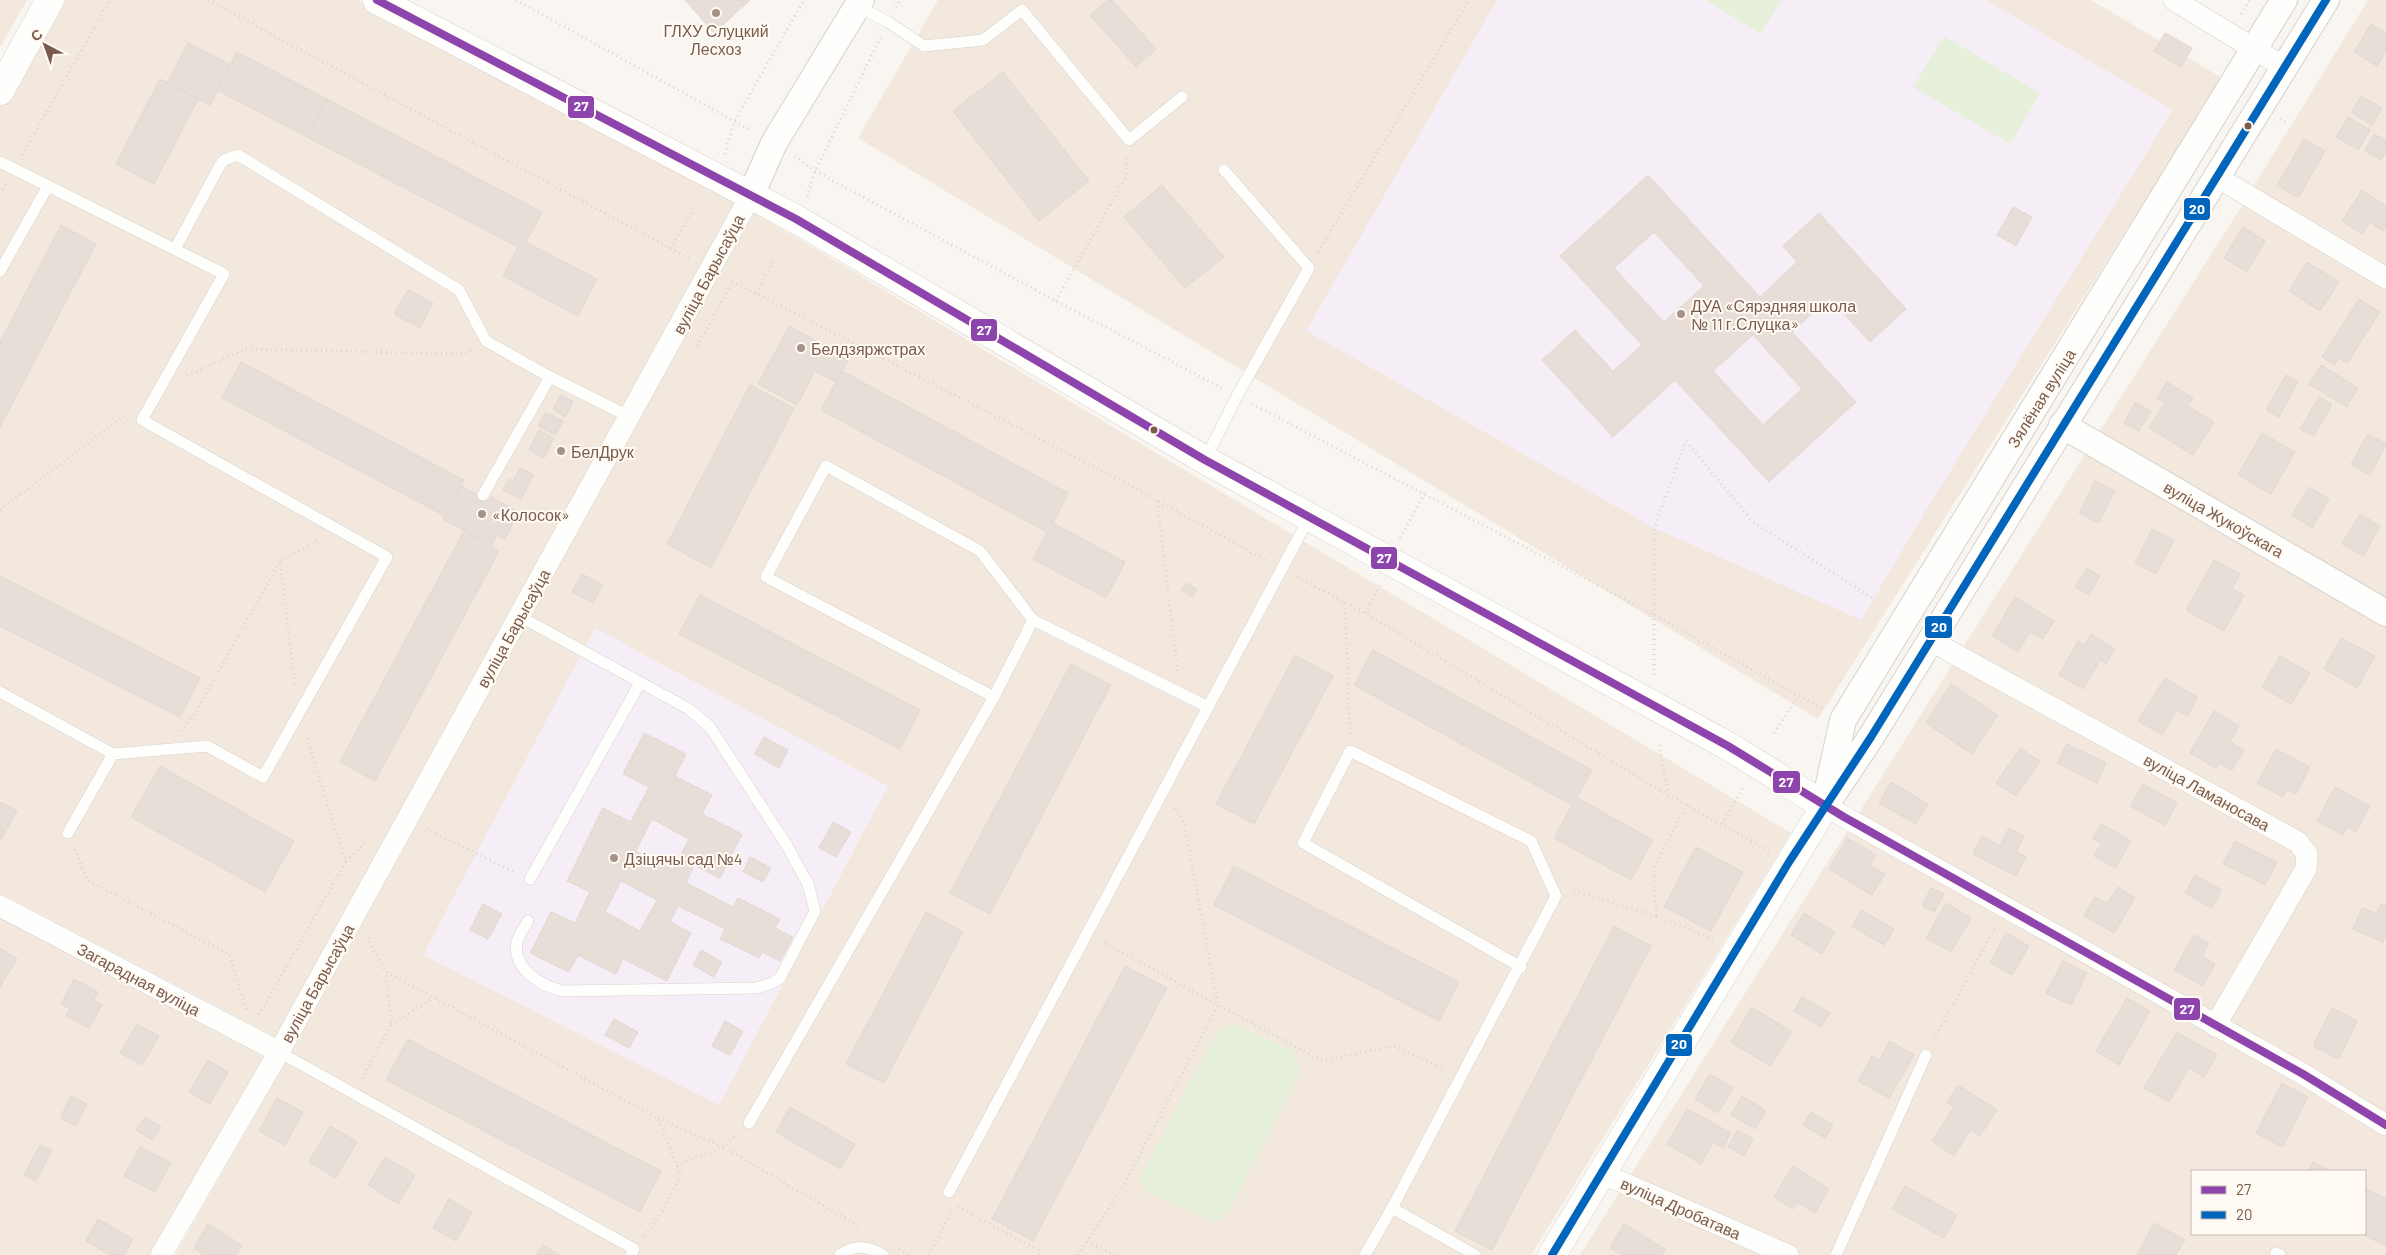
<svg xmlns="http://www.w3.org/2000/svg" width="2386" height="1255" font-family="Barlow,sans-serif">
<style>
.residential{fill:#f2e8de;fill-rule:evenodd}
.education{fill:#f6eef6}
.green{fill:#e7f0db}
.building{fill:#e6ded7;stroke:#e2d8d2;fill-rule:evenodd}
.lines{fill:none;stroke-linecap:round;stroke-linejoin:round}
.service-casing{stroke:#d7d1cb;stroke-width:12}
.minor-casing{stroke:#d7d1cb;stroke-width:22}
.tertiary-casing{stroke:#d7d1cb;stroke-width:28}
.secondary-casing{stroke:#d9d2cb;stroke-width:29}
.path{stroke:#dcd5d0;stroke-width:3;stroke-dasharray:1 4;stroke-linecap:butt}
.service{stroke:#fefefd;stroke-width:11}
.minor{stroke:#fefefd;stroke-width:21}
.tertiary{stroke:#fefefd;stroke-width:26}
.secondary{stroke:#fefefd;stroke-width:28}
.bus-1-casing{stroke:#fffaf3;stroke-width:11}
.bus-2-casing{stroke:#fffaf3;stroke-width:11}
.bus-1{stroke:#8e44ad;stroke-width:8}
.bus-2{stroke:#0065bd;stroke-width:8}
.poi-dot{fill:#a69286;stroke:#fffaf3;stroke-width:2}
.bus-dot{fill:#7a5c4d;stroke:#fffaf3;stroke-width:2}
.labels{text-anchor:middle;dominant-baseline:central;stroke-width:4;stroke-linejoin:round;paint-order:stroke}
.poi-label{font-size:16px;fill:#7a5c4d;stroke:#fffaf3;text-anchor:start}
.street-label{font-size:16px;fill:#7a5c4d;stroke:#fffaf3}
.line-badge{stroke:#fffaf3;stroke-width:2}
.badge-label{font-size:14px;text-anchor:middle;font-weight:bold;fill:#fff}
</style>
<rect width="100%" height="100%" fill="#f9f5f0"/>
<g class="residential">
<polygon points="0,0 27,0 0,47"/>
<polygon points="55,0 358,0 737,200 275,1037 0,893 0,98"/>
<polygon points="938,0 2091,0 2222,78 1818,719 858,138"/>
<path d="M2368 0H2386V1255H1580L2241 207ZM2192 1171H2365V1234H2192Z"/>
<polygon points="752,211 1791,833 1531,1255 175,1255 291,1053"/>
<polygon points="0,918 266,1058 149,1255 0,1255"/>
</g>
<g class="education">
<polygon points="1497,0 1986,0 2173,110 1925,512 1861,620 1654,528 1306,331"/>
<polygon points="595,628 888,786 719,1105 423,955"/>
</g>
<g class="green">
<polygon points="1705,0 1781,0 1761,34"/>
<polygon points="1944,36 2040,93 2010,144 1913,87"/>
<polygon points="1230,1025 1239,1026 1292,1050 1297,1058 1300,1073 1230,1210 1219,1220 1212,1221 1147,1192 1140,1183 1141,1175 1215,1035 1221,1029"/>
</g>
<g class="building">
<polygon points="685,0 750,0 714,33"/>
<polygon points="1108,0 1112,0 1156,49 1136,67 1090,15"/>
<polygon points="2371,24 2386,33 2386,51 2377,66 2354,52"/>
<polygon points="2165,33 2192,48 2181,67 2154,51"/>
<polygon points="188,43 231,65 210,105 167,83"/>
<polygon points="237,52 327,99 307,137 217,90"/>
<polygon points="1003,72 1089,181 1039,221 953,111"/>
<polygon points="160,79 198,99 154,184 116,164"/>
<polygon points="2361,96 2382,108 2372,125 2351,112"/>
<polygon points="327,99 542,212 526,242 597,279 578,316 503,276 518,247 307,137"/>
<polygon points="2348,117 2370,130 2358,150 2336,137"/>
<polygon points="2374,134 2386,140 2386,151 2381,160 2365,151"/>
<polygon points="2304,139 2325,151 2298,198 2277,185"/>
<path d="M1648 175 1760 297 1797 262 1783 246 1819 213 1906 309 1870 342 1829 298 1792 332 1856 402 1769 482 1675 380 1613 437 1542 360 1575 330 1613 371 1642 345 1560 256ZM1654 232 1704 286 1664 322 1614 268ZM1753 335 1802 389 1763 425 1713 371Z"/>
<polygon points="1162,185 1224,257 1185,288 1124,217"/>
<polygon points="2362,190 2386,206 2386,227 2383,231 2370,222 2362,234 2342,221"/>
<polygon points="2013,207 2032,217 2016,246 1997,235"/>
<polygon points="61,225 96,244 0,427 0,342"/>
<polygon points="2243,227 2265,241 2247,272 2224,258"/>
<polygon points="2307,262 2339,282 2320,311 2289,291"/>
<polygon points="408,290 433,303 420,328 394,314"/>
<polygon points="2359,299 2380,312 2347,363 2338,358 2334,365 2322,357"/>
<polygon points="789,326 849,359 836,382 815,371 797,405 758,384"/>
<polygon points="241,362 464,480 445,516 222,398"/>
<polygon points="2321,365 2358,388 2347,407 2309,384"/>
<polygon points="842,371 1068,493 1053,523 1125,562 1106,598 1033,559 1047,532 821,410"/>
<polygon points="2286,375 2298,382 2279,417 2266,410"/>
<polygon points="2167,382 2193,398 2188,406 2214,422 2193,455 2149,428 2165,403 2157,398"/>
<polygon points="750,385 794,408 711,568 667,544"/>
<polygon points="561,395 573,402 565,417 553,409"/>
<polygon points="2319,397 2332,404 2314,436 2300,429"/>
<polygon points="2135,402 2151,411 2139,431 2124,423"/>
<polygon points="546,412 563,421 555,435 538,426"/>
<polygon points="539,430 554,438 544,458 529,450"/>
<polygon points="2262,433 2295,452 2271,494 2238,475"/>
<polygon points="2368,434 2386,444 2370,475 2351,464"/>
<polygon points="520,468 534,475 521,499 503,490 509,479 513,481"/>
<polygon points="2095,481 2115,491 2099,523 2079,513"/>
<polygon points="461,486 489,501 491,497 519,512 505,539 497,535 492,545 443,519"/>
<polygon points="2309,487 2329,499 2312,528 2292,515"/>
<polygon points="2360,514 2380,526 2363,556 2342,544"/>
<polygon points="2152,529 2174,540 2156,574 2135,563"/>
<polygon points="464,531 499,551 375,781 340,762"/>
<polygon points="2214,560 2240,574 2232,588 2244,595 2224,631 2186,610"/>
<polygon points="2087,568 2100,576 2089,595 2075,587"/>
<polygon points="582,574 603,585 593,603 572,592"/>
<polygon points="0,576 200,678 180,717 0,626"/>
<polygon points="1186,583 1197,589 1192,597 1182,590"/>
<polygon points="700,595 920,710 900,749 679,634"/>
<polygon points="2015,597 2054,621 2043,639 2030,632 2018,652 1992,636"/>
<polygon points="2091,634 2115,649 2106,664 2100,660 2083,689 2059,675 2078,641 2085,645"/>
<polygon points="2341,638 2375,656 2357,688 2324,669"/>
<polygon points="1373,650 1592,770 1577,798 1653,840 1631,880 1554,838 1572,805 1354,685"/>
<polygon points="1295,655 1333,676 1254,824 1216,804"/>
<polygon points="2280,656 2310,673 2291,704 2262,687"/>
<polygon points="1071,664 1111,685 990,914 950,893"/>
<polygon points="2165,678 2198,698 2187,716 2177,710 2162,735 2138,721"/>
<polygon points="1951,684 1998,715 1972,754 1926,723"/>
<polygon points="2214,711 2239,726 2230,742 2244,750 2232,770 2219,763 2216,768 2190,753"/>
<path d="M644 733 686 754 675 776 712 795 702 814 742 834 720 878 694 865 686 883 733 907 738 898 780 919 775 928 793 937 780 961 762 952 759 958 720 939 725 929 678 906 670 922 691 933 667 981 623 959 616 974 578 955 569 972 530 953 551 912 575 923 590 892 567 881 603 808 631 822 649 787 623 774ZM652 819 689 839 673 870 636 851ZM621 881 657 900 640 931 605 912Z"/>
<polygon points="764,737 788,750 779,768 754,754"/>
<polygon points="2067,744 2106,763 2097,783 2057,763"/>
<polygon points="2020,748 2040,761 2016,796 1996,783"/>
<polygon points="2276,749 2310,767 2296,794 2287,789 2283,797 2257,783"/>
<polygon points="160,766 294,841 265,892 131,817"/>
<polygon points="1891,782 1928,804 1916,824 1879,803"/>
<polygon points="2143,784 2177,803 2165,825 2130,806"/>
<polygon points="2335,787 2370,806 2356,832 2347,827 2343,835 2317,821"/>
<polygon points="0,802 17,811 1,839 0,839"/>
<polygon points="833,822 851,832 836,857 819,848"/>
<polygon points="2101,824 2131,841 2115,868 2094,856 2102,843 2093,838"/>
<polygon points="2009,828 2024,836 2016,852 2026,857 2016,876 1973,854 1982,836 2000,846"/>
<polygon points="1847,838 1876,855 1869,865 1885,874 1872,895 1829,869"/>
<polygon points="2235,841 2277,862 2265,885 2223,864"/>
<polygon points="1696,847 1743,872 1711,931 1664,907"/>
<polygon points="750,857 771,868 763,882 743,872"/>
<polygon points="1234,866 1459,982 1439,1021 1214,905"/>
<polygon points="2195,875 2222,890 2212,908 2185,893"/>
<polygon points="2118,887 2135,898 2114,933 2084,916 2095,897 2107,904"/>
<polygon points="1931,888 1944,894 1934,912 1922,906"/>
<polygon points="1946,903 1971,918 1951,952 1926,938"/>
<polygon points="483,904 502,914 488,939 470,930"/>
<polygon points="2381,904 2386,906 2386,935 2383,942 2353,929 2362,908 2377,914"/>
<polygon points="1861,910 1894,929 1884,945 1852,926"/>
<polygon points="926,912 963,932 884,1083 846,1064"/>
<polygon points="1804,913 1835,932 1822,954 1791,935"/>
<polygon points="1614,926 1651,946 1492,1250 1455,1231"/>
<polygon points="2006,933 2029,946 2012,975 1990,963"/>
<polygon points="2194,935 2209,943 2202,957 2215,964 2203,986 2174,970"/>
<polygon points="0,948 17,959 0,987"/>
<polygon points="701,950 722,962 714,977 693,965"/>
<polygon points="2063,961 2087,973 2071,1005 2046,993"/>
<polygon points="1125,966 1167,988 1033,1241 992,1219"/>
<polygon points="74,979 98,992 93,1000 102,1005 89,1028 66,1016 70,1009 61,1004"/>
<polygon points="1802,997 1830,1013 1821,1027 1794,1011"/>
<polygon points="2127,998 2150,1011 2119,1065 2096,1051"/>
<polygon points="1752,1007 1792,1032 1770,1066 1731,1042"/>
<polygon points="2332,1008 2357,1021 2339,1059 2313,1046"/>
<polygon points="614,1019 638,1032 629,1048 605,1035"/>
<polygon points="725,1021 743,1031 730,1055 712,1046"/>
<polygon points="137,1024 159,1036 142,1065 120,1053"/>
<polygon points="2177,1032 2217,1055 2204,1077 2189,1068 2169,1102 2144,1088"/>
<polygon points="408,1039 661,1171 640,1212 386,1080"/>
<polygon points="1890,1041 1914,1055 1889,1098 1858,1081 1872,1056 1879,1060"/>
<polygon points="208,1060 228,1072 210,1104 189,1092"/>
<polygon points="1710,1074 1733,1088 1718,1113 1695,1099"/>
<polygon points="2282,1083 2308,1097 2283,1147 2256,1133"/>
<polygon points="1958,1085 1997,1110 1980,1136 1970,1130 1954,1156 1932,1141 1954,1107 1947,1102"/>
<polygon points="71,1096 87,1104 76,1126 60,1118"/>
<polygon points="1742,1096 1766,1111 1755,1129 1731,1115"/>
<polygon points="277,1098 303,1112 285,1145 259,1131"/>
<polygon points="790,1107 855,1144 840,1169 776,1132"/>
<polygon points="1687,1109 1731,1133 1723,1148 1713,1142 1701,1164 1667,1144"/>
<polygon points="1811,1112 1833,1125 1825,1138 1803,1125"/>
<polygon points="145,1117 161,1127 152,1140 136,1130"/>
<polygon points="330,1126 357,1142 336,1178 309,1162"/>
<polygon points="1738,1130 1753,1139 1744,1156 1728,1147"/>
<polygon points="40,1145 52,1150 36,1181 24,1175"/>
<polygon points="140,1147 171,1163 155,1192 124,1176"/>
<polygon points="385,1157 415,1175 398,1204 368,1185"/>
<polygon points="2313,1162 2331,1171 2308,1171"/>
<polygon points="1793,1166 1829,1189 1815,1213 1798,1202 1793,1209 1774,1197"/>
<polygon points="1905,1186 1957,1215 1944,1238 1892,1209"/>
<polygon points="2365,1188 2386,1199 2386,1246 2362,1234 2365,1234"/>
<polygon points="449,1199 472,1212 456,1241 433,1228"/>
<polygon points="98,1219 133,1239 124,1255 110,1255 86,1241"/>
<polygon points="2154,1223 2185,1240 2176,1255 2137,1255"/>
<polygon points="208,1224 242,1245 236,1255 204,1255 194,1248"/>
<polygon points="1624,1224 1665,1249 1662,1255 1622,1255 1610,1248"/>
<polygon points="543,1245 559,1255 536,1255"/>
</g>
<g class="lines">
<g class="service-casing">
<g id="service">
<polyline points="857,6 888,22 924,46 983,40 1022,10 1129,140 1182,97"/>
<polyline points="0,162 224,274 142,420 387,557 263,777 207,746 113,754 68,833"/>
<polyline points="175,249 219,167 224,160 238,155 459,290 486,341 550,377 630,417"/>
<polyline points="0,271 48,186"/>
<polyline points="1205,460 1237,396 1309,268 1224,170"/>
<polyline points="483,495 550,377"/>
<path d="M519 616 689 709 710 727 786 844 808 884 815 911 780 978 772 983 757 988 563 991C541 986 512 969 517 942 519 935 524 928 528 921"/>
<polyline points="0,692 113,754"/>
<polyline points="994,697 766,577 826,466 980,551 1033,620"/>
<polyline points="530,879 640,683"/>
<polyline points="279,1052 634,1249 631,1255"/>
<polyline points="749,1123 994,697 1033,620 1208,707"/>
<polyline points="949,1192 1309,518"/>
<polyline points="2276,1253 2280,1255"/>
<path d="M840 1255C855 1244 867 1246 883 1255"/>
<polyline points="1365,1255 1392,1208"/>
<polyline points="1475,1255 1392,1208 1556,896 1531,841 1350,751 1303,843 1521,967"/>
<polyline points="1836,1255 1926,1055"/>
</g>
</g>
<g class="minor-casing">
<g id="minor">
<polyline points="2174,0 2284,67"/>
<polyline points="2217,177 2386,278"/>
<polyline points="1931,639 1949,651 2298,842 2307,854 2306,869 2215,1026"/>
<polyline points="1825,806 2303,1074 2386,1125"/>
<polyline points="0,906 279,1052"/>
<polyline points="1601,1173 1788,1255"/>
<polyline points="161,1255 279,1052 751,195"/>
</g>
</g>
<g class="tertiary-casing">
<g id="tertiary">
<polyline points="751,195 774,143 861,0"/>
<polyline points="2062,425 2386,613"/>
<polyline points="1827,793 1843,720 2284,0"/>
<polyline points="1825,806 1871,737 2326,0"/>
</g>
</g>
<g class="secondary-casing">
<g id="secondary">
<polyline points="377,0 796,219 1205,460 1728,746 1825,806 1552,1255"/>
<polyline points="0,91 50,0"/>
</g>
</g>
<g class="path">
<polyline points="208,0 690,259"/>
<polyline points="516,0 752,131"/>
<polyline points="896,7 900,0"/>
<polyline points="2241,14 2250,0"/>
<polyline points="2280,119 2287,123"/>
<polyline points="725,154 734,122 804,0"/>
<polyline points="22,155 110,0"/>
<polyline points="795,156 815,171 1056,301 1222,388"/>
<polyline points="0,194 6,184"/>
<polyline points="807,197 815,171 881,37"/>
<polyline points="670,248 692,212"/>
<polyline points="1318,252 1469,0"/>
<polyline points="732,281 1124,482 1267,561"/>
<polyline points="756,293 775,258"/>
<polyline points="1056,301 1126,177 1127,158"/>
<polyline points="697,346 733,282"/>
<polyline points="187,376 245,349 464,354 471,350"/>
<polyline points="1252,404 1653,614 1822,709"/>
<polyline points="1157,501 1178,674"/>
<polyline points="0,510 125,415"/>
<polyline points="1400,538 1425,493"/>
<polyline points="1297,577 1365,613 1668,795 1769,851"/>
<polyline points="1345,603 1350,734"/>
<polyline points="1365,613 1380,585"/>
<polyline points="1654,675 1654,528 1686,441 1753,522 1874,599"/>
<polyline points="295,684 280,561 319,540"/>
<polyline points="181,731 197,710 280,561"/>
<polyline points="1774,733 1798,697"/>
<polyline points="1659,745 1668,794"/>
<polyline points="1687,804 1653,869 1657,916 1714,940"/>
<polyline points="1175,808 1184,822 1218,1005 1322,1061 1394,1046 1445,1069"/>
<polyline points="1722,824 1743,787"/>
<polyline points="427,829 514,872"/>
<polyline points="75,849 87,880 229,954 247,1010"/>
<polyline points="346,861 367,841"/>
<polyline points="1574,891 1657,916"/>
<polyline points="370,938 368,940 386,972 658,1118 681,1176 663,1210 644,1237"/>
<polyline points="259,1015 346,861 306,736"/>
<polyline points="391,1024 434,998"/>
<polyline points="1934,1039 1996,926"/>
<polyline points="362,1079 391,1024 386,973"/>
<polyline points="658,1118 723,1147 736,1135"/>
<polyline points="677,1165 723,1147 855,1224 858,1230"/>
<polyline points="958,1207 1038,1250 1039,1255"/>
<polyline points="1087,1242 1115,1255"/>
<polyline points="899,1249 909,1255"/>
<polyline points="929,1255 953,1209"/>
<polyline points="1078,1255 1122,1189 1218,1005 1102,941"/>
</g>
<use href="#service" class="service"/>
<use href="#minor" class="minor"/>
<use href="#tertiary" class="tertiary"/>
<use href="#secondary" class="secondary"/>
<g class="bus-1-casing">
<polyline id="bus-1" points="377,0 796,219 1205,460 1728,746 1844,817 2303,1074 2386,1125"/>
</g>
<g class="bus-2-casing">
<polyline id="bus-2" points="1552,1255 1789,862 1871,737 2326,0"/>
</g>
<use href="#bus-1" class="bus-1"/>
<use href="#bus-2" class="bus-2"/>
</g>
<g class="poi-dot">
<circle cx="716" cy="13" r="5"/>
<circle cx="1681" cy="314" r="5"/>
<circle cx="801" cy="348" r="5"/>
<circle cx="561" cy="451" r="5"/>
<circle cx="482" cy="514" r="5"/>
<circle cx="614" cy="858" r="5"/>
</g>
<g class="bus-dot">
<circle cx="2248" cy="126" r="4.5"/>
<circle cx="1154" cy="430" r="4.5"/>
</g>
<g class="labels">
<g class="poi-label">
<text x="716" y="30" text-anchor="middle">ГЛХУ Слуцкий<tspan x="716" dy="18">Лесхоз</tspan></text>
<text x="1691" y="305">ДУА «Сярэдняя школа<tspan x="1691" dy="18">№ 11 г.Слуцка»</tspan></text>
<text x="811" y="348">Белдзяржстрах</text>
<text x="571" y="451">БелДрук</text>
<text x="492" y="514">«Колосок»</text>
<text x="624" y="858">Дзіцячы сад №4</text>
</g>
<g class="street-label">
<text transform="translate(708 274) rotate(-62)">вуліца Барысаўца</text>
<text transform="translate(2041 398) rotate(-58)">Зялёная вуліца</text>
<text transform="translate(2224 519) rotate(30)">вуліца Жукоўскага</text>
<text transform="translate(513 628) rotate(-61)">вуліца Барысаўца</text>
<text transform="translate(2207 792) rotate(29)">вуліца Ламаносава</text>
<text transform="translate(139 979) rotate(28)">Загарадная вуліца</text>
<text transform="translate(317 983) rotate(-61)">вуліца Барысаўца</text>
<text transform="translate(1681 1208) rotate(24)">вуліца Дробатава</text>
</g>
</g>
<g class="line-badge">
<rect x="567" y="95" width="28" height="24" rx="5" fill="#8e44ad"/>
<rect x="2183" y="197" width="28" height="24" rx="5" fill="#0065bd"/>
<rect x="970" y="318" width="28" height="24" rx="5" fill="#8e44ad"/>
<rect x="1370" y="546" width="28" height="24" rx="5" fill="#8e44ad"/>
<rect x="1924" y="615" width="29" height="24" rx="5" fill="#0065bd"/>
<rect x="1772" y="770" width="29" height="24" rx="5" fill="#8e44ad"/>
<rect x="2173" y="997" width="28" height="24" rx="5" fill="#8e44ad"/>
<rect x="1665" y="1033" width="28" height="24" rx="5" fill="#0065bd"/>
</g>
<g class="badge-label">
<text x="581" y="111">27</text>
<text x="2197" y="214">20</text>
<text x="984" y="335">27</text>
<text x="1384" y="563">27</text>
<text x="1939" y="632">20</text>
<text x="1786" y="787">27</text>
<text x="2187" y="1014">27</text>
<text x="1679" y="1049">20</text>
</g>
<rect x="2191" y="1170" width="175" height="65" fill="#fffaf3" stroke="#cabbb1"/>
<rect x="2201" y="1186" width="25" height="8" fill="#8e44ad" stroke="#cabbb1"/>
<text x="2236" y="1195" font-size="15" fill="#7a5c4d">27</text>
<rect x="2201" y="1211" width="25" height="8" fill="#0065bd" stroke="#cabbb1"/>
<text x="2236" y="1220" font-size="15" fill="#7a5c4d">20</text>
<g transform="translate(45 45) rotate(319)" stroke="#fffaf3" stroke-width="4" paint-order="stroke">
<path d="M0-4L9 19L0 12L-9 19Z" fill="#7a5c4d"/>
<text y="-8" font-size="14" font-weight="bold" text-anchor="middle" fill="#7a5c4d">С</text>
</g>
</svg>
